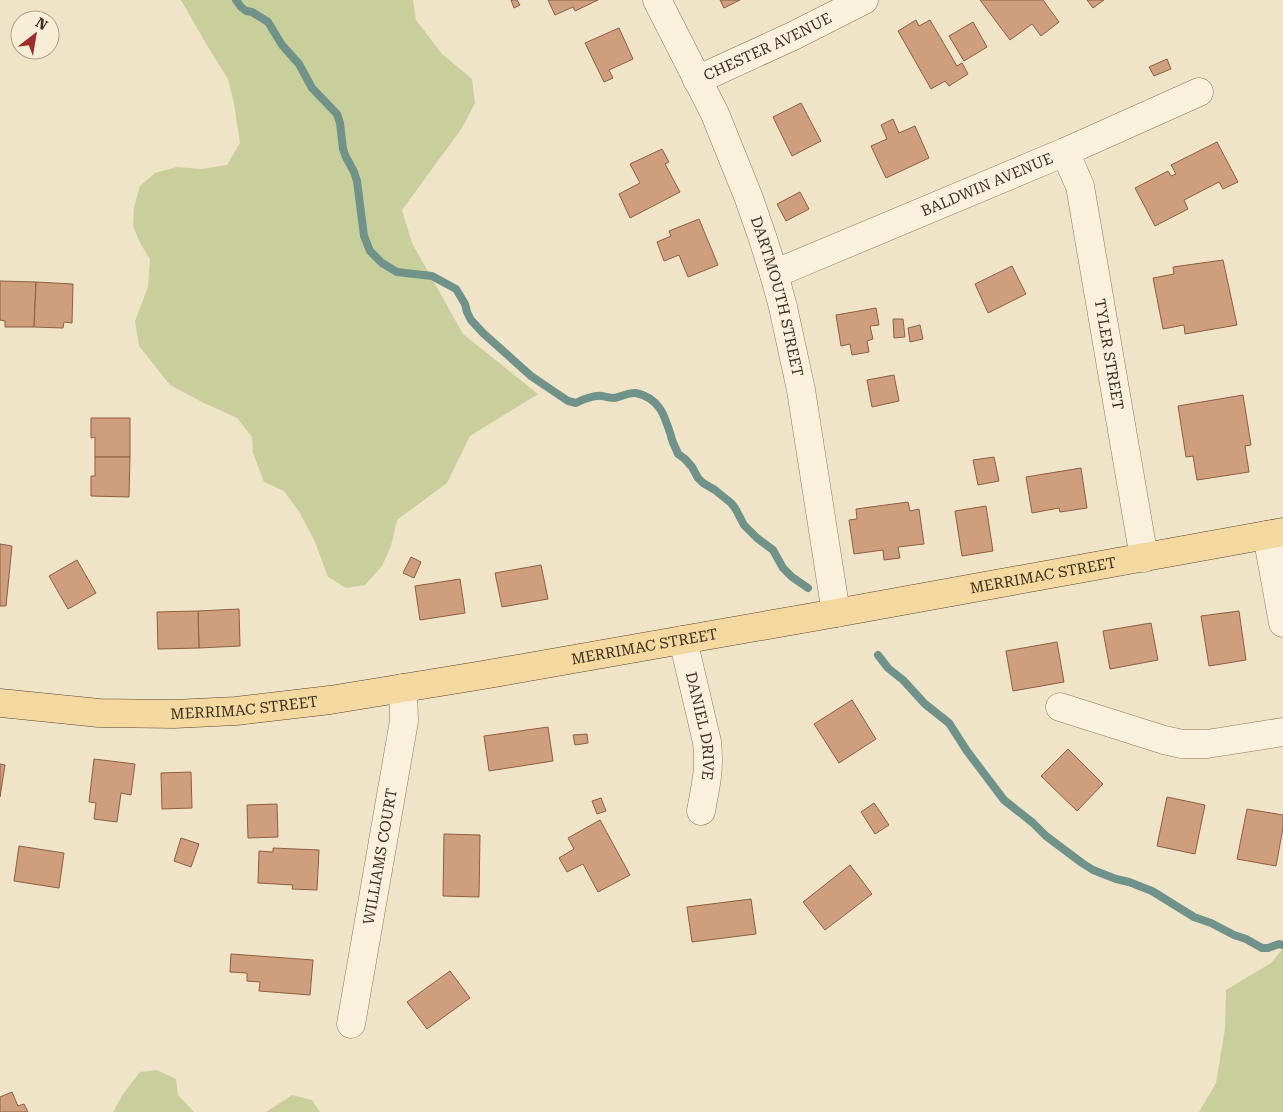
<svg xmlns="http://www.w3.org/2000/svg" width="1283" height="1112" font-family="'Roboto Serif',serif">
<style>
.green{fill:#c9cf9b}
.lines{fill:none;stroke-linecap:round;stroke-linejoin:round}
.stream{stroke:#6f938a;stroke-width:8}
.building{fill:#cf9f7d;stroke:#8d5f41}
.minor-casing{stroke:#8d765c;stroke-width:29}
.major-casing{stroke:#5b4430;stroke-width:29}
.minor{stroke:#faf1dc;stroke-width:28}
.major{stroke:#f3d9a0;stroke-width:28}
.labels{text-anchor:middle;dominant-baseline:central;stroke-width:4;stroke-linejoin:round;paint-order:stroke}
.street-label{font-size:15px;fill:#3d2e20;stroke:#f7eed8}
</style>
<rect width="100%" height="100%" fill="#f0e4c8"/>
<g class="green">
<polygon points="181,0 413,0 416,20 442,54 472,79 475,103 462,128 402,210 412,243 463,334 538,394 470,436 447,483 397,520 391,546 382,566 365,585 346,588 328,577 315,542 300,513 284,491 264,482 253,453 252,437 237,418 204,403 170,385 139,346 135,321 148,287 150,259 140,243 133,226 134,207 140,186 155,173 177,167 202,169 227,165 240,143 234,104 228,79 205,42"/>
<polygon points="1283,948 1283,1112 1199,1112 1216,1083 1225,1029 1226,990 1271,963"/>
<polygon points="157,1070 176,1079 178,1095 194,1112 113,1112 123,1094 140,1072"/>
<polygon points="292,1095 312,1100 320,1112 266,1112"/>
</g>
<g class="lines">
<g class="stream">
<path d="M236 0 241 7 246 11 252 12 268 22 282 45 299 64 312 88 337 114 340 123 343 149 346 157 354 172 357 181 364 236 370 251 382 263 397 272 432 276 456 289 465 304 467 312 471 320 483 333 531 376 568 401 576 403C584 399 593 395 602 396 606 397 609 398 614 398 622 397 627 392 636 393 660 398 665 417 671 436 672 442 676 448 678 454L685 459 692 467 698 478 703 483 715 490 731 503 735 508 744 525 757 538 773 550 783 568 792 577 808 588"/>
<polyline points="878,655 888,668 903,680 925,704 949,723 967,751 1004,800 1033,823 1046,836 1082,863 1093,870 1116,879 1129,882 1152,891 1194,917 1211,923 1234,935 1246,939 1262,948 1268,948 1279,944 1283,945"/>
</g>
</g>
<g class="building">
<polygon points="511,0 517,0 520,5 514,8"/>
<polygon points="548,0 598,0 575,11 573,7 555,15"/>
<polygon points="720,0 740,0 724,8"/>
<polygon points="980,0 1043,0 1059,22 1041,36 1032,24 1010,40"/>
<polygon points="1087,0 1104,0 1093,8"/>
<polygon points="916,20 919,26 930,20 957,66 962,63 968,74 949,86 945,81 931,89 898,31"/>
<polygon points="973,22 987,47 964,61 949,36"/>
<polygon points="619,28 633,59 609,70 613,78 604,82 585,43"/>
<polygon points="1167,59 1171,69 1154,76 1149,67"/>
<polygon points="801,103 821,141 792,156 773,117"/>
<polygon points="893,119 899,133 915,126 929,158 886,178 871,146 887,139 881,125"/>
<polygon points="1217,142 1238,182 1223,189 1219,182 1184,200 1188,209 1155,226 1135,188 1168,171 1171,176 1176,174 1171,165"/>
<polygon points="662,149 669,162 665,164 680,192 630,218 619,194 640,183 630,164"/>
<polygon points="800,192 809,209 786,221 777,204"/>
<polygon points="699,219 718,265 688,277 679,255 664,261 657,242 671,236 669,231"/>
<polygon points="1223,260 1237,325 1185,334 1184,325 1163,329 1153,278 1174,274 1173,267"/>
<polygon points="1012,266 1026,294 988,313 975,284"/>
<polygon points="0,281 36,282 34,327 5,327 5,321 0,320"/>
<polygon points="36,282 73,284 72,323 64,322 63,328 34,327"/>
<polygon points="876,308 879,325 870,326 873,339 867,341 869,352 852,355 850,344 841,346 836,315"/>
<polygon points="893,319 903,319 905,337 894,338"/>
<polygon points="920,325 923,339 910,342 908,328"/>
<polygon points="894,375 899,401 872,407 867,380"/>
<polygon points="1243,395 1251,445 1245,446 1249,472 1197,480 1193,456 1186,457 1178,406"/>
<polygon points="91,418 130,418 130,457 95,457 95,437 91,438"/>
<polygon points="95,457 130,457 129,497 91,496 91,476 95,476"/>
<polygon points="994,457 999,481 978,485 973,460"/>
<polygon points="1081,468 1087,508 1060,512 1059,508 1032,513 1026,477"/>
<polygon points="908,502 910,511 919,509 924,544 898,547 900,558 884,560 883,550 854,554 849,520 857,519 856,509"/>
<polygon points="986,506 993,551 962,556 955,511"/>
<polygon points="0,544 12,546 6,606 0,606"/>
<polygon points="411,557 421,562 414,578 403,573"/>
<polygon points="77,560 96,593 68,609 49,576"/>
<polygon points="541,565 548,599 502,607 495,573"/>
<polygon points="460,579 465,613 420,620 415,586"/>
<polygon points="239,609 240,646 199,648 198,611"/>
<polygon points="198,611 199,648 158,649 157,612"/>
<polygon points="1239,611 1246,660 1209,666 1201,616"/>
<polygon points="1151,623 1158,660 1110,669 1103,631"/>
<polygon points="1057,642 1064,682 1013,691 1006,651"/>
<polygon points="852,700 876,739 839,763 814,724"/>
<polygon points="548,727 553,761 489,771 484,736"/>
<polygon points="587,734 588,743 575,745 573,735"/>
<polygon points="1068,749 1103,784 1077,811 1041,776"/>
<polygon points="94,759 135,764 131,795 121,793 117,822 94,819 96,803 89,802"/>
<polygon points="0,764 5,765 0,797"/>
<polygon points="191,772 192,808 162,809 161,773"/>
<polygon points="1167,797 1205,805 1195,854 1157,846"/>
<polygon points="601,798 606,811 597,814 592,801"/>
<polygon points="874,803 889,825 875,834 861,812"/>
<polygon points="277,804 278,837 248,838 247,805"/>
<polygon points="1247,809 1283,815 1283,828 1276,866 1237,859"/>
<polygon points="600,820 630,875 598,892 583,864 567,872 559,858 574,849 568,838"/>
<polygon points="444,834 480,835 479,897 443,896"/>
<polygon points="181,838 199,844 191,867 174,861"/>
<polygon points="19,846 64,853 59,888 14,881"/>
<polygon points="273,848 319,850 317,890 292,889 293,885 258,883 259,851 273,852"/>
<polygon points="850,865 872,894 825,930 803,902"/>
<polygon points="751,899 756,934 692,942 687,907"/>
<polygon points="231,954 313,960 310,995 259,991 260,982 247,981 247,973 230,972"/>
<polygon points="450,971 470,998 427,1029 407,1002"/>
<polygon points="12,1092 18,1106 24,1104 28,1112 0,1112 0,1097"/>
</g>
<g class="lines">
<g class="minor-casing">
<g id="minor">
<path id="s1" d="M657 0 715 114 748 196 762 236 774 274 783 307 801 390 836 613"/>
<path id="s2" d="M697 80 793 36 864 0"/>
<path id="s3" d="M1065 152 1080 186 1144 558"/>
<path id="s4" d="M774 274 1065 152 1199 92"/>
<polyline points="1267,535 1283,623"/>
<path id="s5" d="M683 640 707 742C710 769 706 784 701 811"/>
<polyline points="1060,707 1164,740 1182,744 1207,744 1283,732"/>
<path id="s6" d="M351 1024 404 721 403 688"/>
</g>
</g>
<g class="major-casing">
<g id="major">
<path id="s7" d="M0 703 99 713 174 714 236 711 330 700 483 675 836 613 1283 532"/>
</g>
</g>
<use href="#minor" class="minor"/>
<use href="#major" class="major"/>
</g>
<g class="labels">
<g class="street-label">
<text stroke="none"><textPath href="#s2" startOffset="78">CHESTER AVENUE</textPath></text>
<text stroke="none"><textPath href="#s4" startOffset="231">BALDWIN AVENUE</textPath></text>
<text stroke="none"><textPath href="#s1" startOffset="321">DARTMOUTH STREET</textPath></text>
<text stroke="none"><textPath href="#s3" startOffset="208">TYLER STREET</textPath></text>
<text stroke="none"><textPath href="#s7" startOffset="1055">MERRIMAC STREET</textPath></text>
<text stroke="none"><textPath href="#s7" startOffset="650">MERRIMAC STREET</textPath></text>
<text stroke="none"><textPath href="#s7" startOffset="245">MERRIMAC STREET</textPath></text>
<text stroke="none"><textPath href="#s5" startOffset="88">DANIEL DRIVE</textPath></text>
<text stroke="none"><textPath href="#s6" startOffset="170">WILLIAMS COURT</textPath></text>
</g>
</g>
<g transform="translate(35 35) rotate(31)"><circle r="24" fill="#f7eed8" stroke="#ada18e"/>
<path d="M0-4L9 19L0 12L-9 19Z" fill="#9e2a2b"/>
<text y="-8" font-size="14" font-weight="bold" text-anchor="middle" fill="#3d2e20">N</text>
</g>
</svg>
